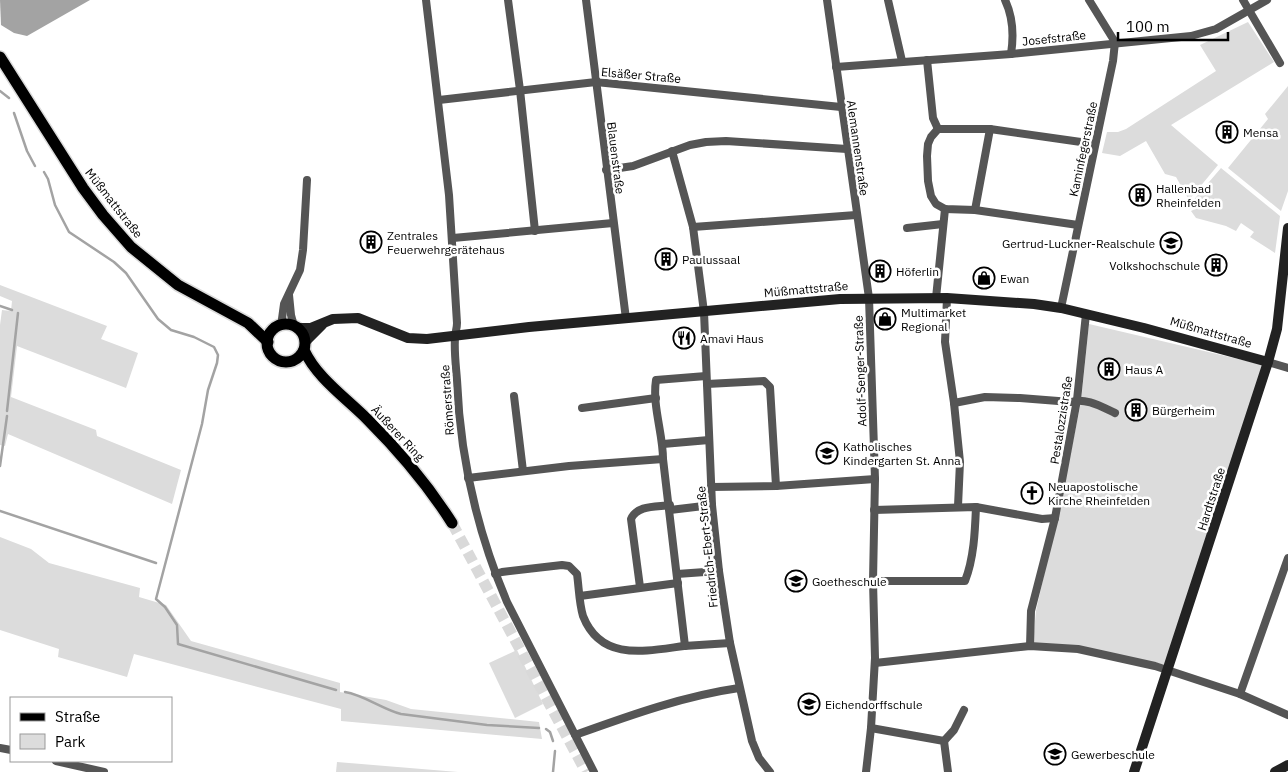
<svg xmlns="http://www.w3.org/2000/svg" width="1288" height="772" font-family="'IBM Plex Sans',sans-serif">
<style>
.green{fill:#dcdcdc}
.water{fill:#a3a3a3}
.lines{fill:none;stroke-linecap:round;stroke-linejoin:round}
.stream{stroke:#a3a3a3;stroke-width:2.5}
.primary-tunnel{stroke:#d9d9d9;stroke-width:11;stroke-dasharray:11 5.5;stroke-linecap:butt}
.primary-casing{stroke:#dbdbdb;stroke-width:14}
.street{stroke:#555;stroke-width:8}
.secondary{stroke:#222;stroke-width:10}
.primary{stroke:#000;stroke-width:11}
.labels{text-anchor:middle;dominant-baseline:central;stroke-width:5;stroke-linejoin:round;paint-order:stroke}
.street-label{font-size:12px;fill:#000;stroke:#fff}
.poi-label{font-size:12px;fill:#000;stroke:#fff;text-anchor:start}
</style>
<rect width="100%" height="100%" fill="#fff"/>
<g class="green">
<polygon points="1248,22 1274,62 1171,125 1218,165 1189,200 1176,177 1165,174 1146,141 1120,156 1102,153 1107,132 1118,132 1126,129 1216,71 1200,45"/>
<polygon points="1288,86 1288,191 1281,211 1228,168 1268,119 1265,114"/>
<polygon points="1221,168 1280,216 1275,253 1250,237 1254,232 1241,223 1236,231 1226,226 1196,218 1191,211 1195,209 1191,203"/>
<polygon points="0,285 107,326 101,339 138,353 126,388 17,346 11,397 96,430 97,436 181,470 172,504 8,434 5,446 0,445 0,325 2,310 11,311 12,301 0,296"/>
<polygon points="1089,324 1264,365 1166,665 1079,646 1033,643 1036,611 1065,481 1081,402"/>
<polygon points="0,537 31,549 49,563 140,588 139,597 166,605 191,641 340,683 340,692 386,700 411,709 539,722 542,739 341,721 341,709 134,654 127,677 58,657 59,649 0,630"/>
<polygon points="517,650 543,704 515,718 489,663"/>
<polygon points="337,762 458,772 336,772"/>
</g>
<polygon class="water" points="0,0 90,0 27,36 14,33 1,25"/>
<g class="lines">
<g class="stream">
<polyline points="0,91 9,98"/>
<polyline points="14,113 27,151 35,166"/>
<polyline points="44,172 48,179 55,205 69,232 114,262 126,273 158,319 171,330 194,337 214,347 218,355 217,363 208,390 202,424 156,599 165,607 177,625 178,644 336,690"/>
<polyline points="0,306 12,310"/>
<polyline points="7,411 18,313"/>
<polyline points="0,466 7,416"/>
<polyline points="0,511 156,563"/>
<path d="M345 692C364 695 382 709 401 714L487 725 539 728"/>
<polyline points="546,729 550,732 553,741"/>
<polyline points="553,772 555,751"/>
</g>
<polyline class="primary-tunnel" points="452,523 586,772"/>
<g class="primary-casing">
<g id="primary">
<polyline points="0,57 83,188 103,215 131,247 178,285 248,323 268,342"/>
<circle cx="286" cy="343" r="19"/>
<path d="M304 350C317 378 345 397 368 420 399 451 428 485 452 523"/>
</g>
</g>
<g class="street">
<path d="M426 0 449 195 457 323C457 329 455 333 455 338 454 352 456 366 457 380 460 457 477 531 507 602L594 772"/>
<polyline points="508,0 520,90 535,231"/>
<polyline points="586,0 626,319"/>
<polyline points="827,0 869,298 875,479 873,581 875,658 871,728 866,772"/>
<polyline points="888,0 902,61"/>
<path d="M1005 0C1013 17 1014 35 1011 54"/>
<polyline points="1243,0 1280,63"/>
<polyline points="927,60 933,118 938,129"/>
<polyline points="836,67 1011,54 1191,36 1216,29 1267,0"/>
<polyline points="439,100 596,82 841,107"/>
<polyline points="672,151 693,227 704,312 712,505 719,571 730,643 752,741 759,758 770,772"/>
<polyline points="606,170 633,166 690,145 706,142 726,141 847,149"/>
<polyline points="975,210 990,129"/>
<polyline points="1078,225 975,210 945,209 936,204 931,196 928,181 927,156 928,144 931,137 938,129 990,129 1095,144"/>
<polyline points="693,227 856,215"/>
<polyline points="907,228 943,224"/>
<polyline points="453,238 613,223"/>
<polyline points="289,295 291,315 294,326"/>
<polyline points="936,298 945,209"/>
<polyline points="947,298 945,342 954,403 960,462 958,506"/>
<polyline points="1061,308 1113,61 1115,42 1089,0"/>
<polyline points="281,326 284,304 300,270 303,250 307,180"/>
<polyline points="1268,362 1288,368"/>
<polyline points="707,384 764,381 770,387 776,486"/>
<polyline points="514,396 523,471"/>
<path d="M954 403 985 397 1020 398 1071 402C1085 397 1102 407 1115 413"/>
<polyline points="582,408 656,398"/>
<polyline points="663,444 709,440"/>
<polyline points="468,478 569,466 663,459"/>
<polyline points="711,487 776,486 875,479"/>
<polyline points="670,510 712,505"/>
<polyline points="874,510 976,507 1042,519 1055,518"/>
<path d="M495 574 502 572 562 565 569 566 577 574C579 588 579 603 583 616 601 662 646 651 684 646 699 645 715 644 730 643"/>
<polyline points="677,574 719,571"/>
<path d="M873 581H965C974 558 975 531 976 507"/>
<path d="M640 587 631 519C637 505 656 507 670 505"/>
<polyline points="580,596 678,583"/>
<path d="M685 646 663 459C663 433 652 406 656 380L706 376"/>
<polyline points="1030,646 1031,611 1055,518 1077,400 1086,314"/>
<polyline points="875,663 1030,646 1078,649 1155,666 1240,694 1288,715"/>
<polyline points="1240,694 1288,558"/>
<polyline points="871,728 944,741 948,772"/>
<path d="M575 735C628 716 683 696 739 688"/>
<polyline points="944,741 954,730 964,710"/>
<polyline points="0,748 11,750"/>
<polyline points="56,761 104,772"/>
</g>
<g class="secondary">
<polyline points="297,328 311,328 333,319 358,318 408,338 427,339 529,327 840,299 947,298 1034,304 1061,308 1144,328 1268,362"/>
<polyline points="305,342 322,325"/>
<polyline points="1134,772 1268,362 1277,329 1288,228"/>
<polyline points="1275,772 1288,765"/>
</g>
<use href="#primary" class="primary"/>
</g>
<defs>
<g id="building-ring" transform="scale(1.125)"><circle r="9.5" fill="#fff" stroke="#000" stroke-width="1.5"/><path d="M-4-6H4V6H1V3H-1V6H-4ZM-2.5-4.3h1.7v1.8h-1.7ZM.8-4.3h1.7v1.8H.8ZM-2.5-1h1.7V.8h-1.7ZM.8-1h1.7V.8H.8Z" fill="#000"/></g>
<g id="school-ring" transform="scale(1.125)"><circle r="9.5" fill="#fff" stroke="#000" stroke-width="1.5"/><path d="M0-5L7-2L0 1L-7-2ZM-4 1L0 2.5L4 1V4Q0 6-4 4Z" fill="#000"/></g>
<g id="shop-ring" transform="scale(1.125)"><circle r="9.5" fill="#fff" stroke="#000" stroke-width="1.5"/><path d="M-5-2.5h2.3a2.7 3.5 0 0 1 5.4 0H5L5.5 6h-11ZM-1.5-2.5h3a1.5 2.3 0 0 0-3 0Z" fill="#000"/></g>
<g id="restaurant-ring" transform="scale(1.125)"><circle r="9.5" fill="#fff" stroke="#000" stroke-width="1.5"/><path d="M-5-6h1v4h1v-4h1v4h1v-4h1v5L-1.5 .5V6h-2V.5L-5-1ZM5-6V6H3V1.5H1.5Q1.5-4 5-6Z" fill="#000"/></g>
<g id="church-ring" transform="scale(1.125)"><circle r="9.5" fill="#fff" stroke="#000" stroke-width="1.5"/><path d="M-1.2-6h2.4v3.5h3.3v2.4h-3.3V6h-2.4V-.1h-3.3v-2.4h3.3Z" fill="#000"/></g>
</defs>
<g fill-rule="evenodd">
<use href="#building-ring" x="1227" y="132"/>
<use href="#building-ring" x="1140" y="195"/>
<use href="#building-ring" x="371" y="242"/>
<use href="#school-ring" x="1171" y="243"/>
<use href="#building-ring" x="666" y="259"/>
<use href="#building-ring" x="1216" y="265"/>
<use href="#building-ring" x="880" y="271"/>
<use href="#shop-ring" x="984" y="278"/>
<use href="#shop-ring" x="885" y="319"/>
<use href="#restaurant-ring" x="684" y="338"/>
<use href="#building-ring" x="1109" y="369"/>
<use href="#building-ring" x="1136" y="410"/>
<use href="#school-ring" x="827" y="453"/>
<use href="#church-ring" x="1032" y="493"/>
<use href="#school-ring" x="796" y="581"/>
<use href="#school-ring" x="809" y="704"/>
<use href="#school-ring" x="1055" y="754"/>
</g>
<g class="labels">
<g class="street-label">
<text transform="translate(1054 38) rotate(-6)">Josefstraße</text>
<text transform="translate(641 75) rotate(5)">Elsäßer Straße</text>
<text transform="translate(858 148) rotate(82)">Alemannenstraße</text>
<text transform="translate(1083 149) rotate(-78)">Kaminfegerstraße</text>
<text transform="translate(616 158) rotate(83)">Blauenstraße</text>
<text transform="translate(114 203) rotate(52)">Müßmattstraße</text>
<text transform="translate(806 289) rotate(-5)">Müßmattstraße</text>
<text transform="translate(1211 332) rotate(16)">Müßmattstraße</text>
<text transform="translate(860 371) rotate(-92)">Adolf-Senger-Straße</text>
<text transform="translate(447 400) rotate(-94)">Römerstraße</text>
<text transform="translate(1061 420) rotate(-81)">Pestalozzistraße</text>
<text transform="translate(398 433) rotate(47)">Äußerer Ring</text>
<text transform="translate(1211 499) rotate(-72)">Hardtstraße</text>
<text transform="translate(707 547) rotate(-96)">Friedrich-Ebert-Straße</text>
</g>
<g class="poi-label">
<text x="1243" y="132">Mensa</text>
<text x="1156" y="188">Hallenbad<tspan x="1156" dy="14">Rheinfelden</tspan></text>
<text x="387" y="235">Zentrales<tspan x="387" dy="14">Feuerwehrgerätehaus</tspan></text>
<text x="1155" y="243" text-anchor="end">Gertrud-Luckner-Realschule</text>
<text x="682" y="259">Paulussaal</text>
<text x="1200" y="265" text-anchor="end">Volkshochschule</text>
<text x="896" y="271">Höferlin</text>
<text x="1000" y="278">Ewan</text>
<text x="901" y="312">Multimarket<tspan x="901" dy="14">Regional</tspan></text>
<text x="700" y="338">Amavi Haus</text>
<text x="1125" y="369">Haus A</text>
<text x="1152" y="410">Bürgerheim</text>
<text x="843" y="446">Katholisches<tspan x="843" dy="14">Kindergarten St. Anna</tspan></text>
<text x="1048" y="486">Neuapostolische<tspan x="1048" dy="14">Kirche Rheinfelden</tspan></text>
<text x="812" y="581">Goetheschule</text>
<text x="825" y="704">Eichendorffschule</text>
<text x="1071" y="754">Gewerbeschule</text>
</g>
</g>
<rect x="10" y="697" width="162" height="65" fill="#ffffff" stroke="#999999"/>
<rect x="20" y="713" width="25" height="8" fill="#000000" stroke="#999999"/>
<text x="55" y="722" font-size="15" fill="#000000">Straße</text>
<rect x="20" y="734" width="25" height="15" fill="#dcdcdc" stroke="#999999"/>
<text x="55" y="747" font-size="15" fill="#000000">Park</text>
<path d="M1118 32v8h110v-8" fill="none" stroke="#000000" stroke-width="2.5"/>
<text x="1126" y="32" font-size="15" fill="#000000" stroke="#ffffff" stroke-width="4" paint-order="stroke">100 m</text>
</svg>
